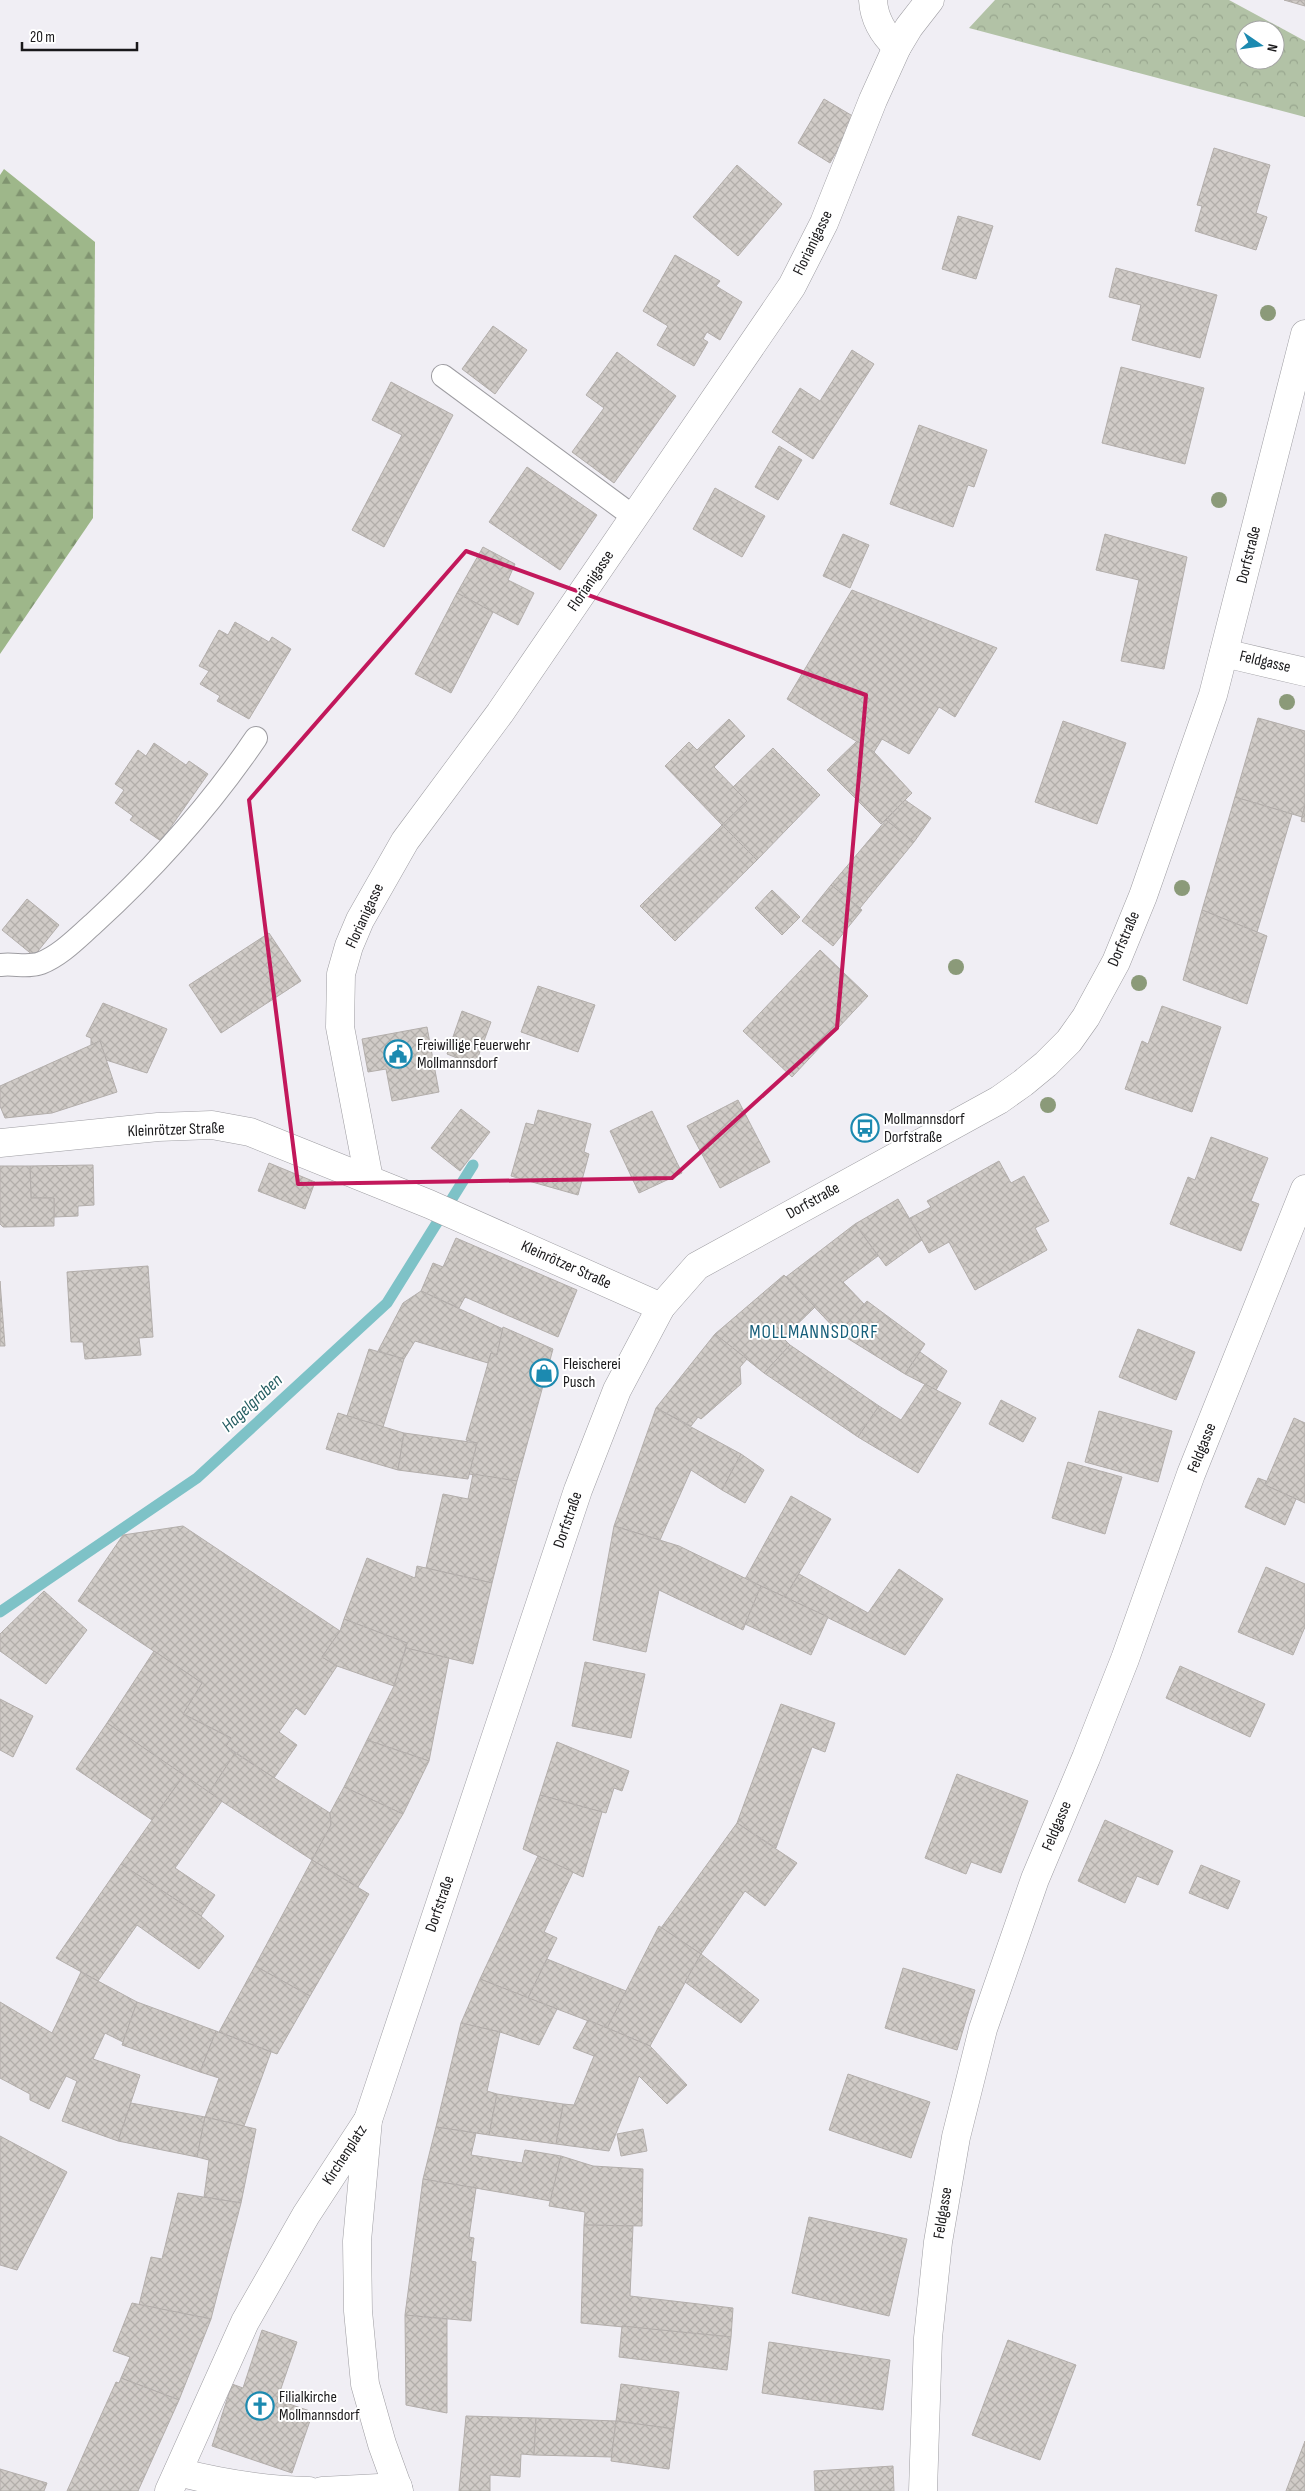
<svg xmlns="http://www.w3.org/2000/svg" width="1305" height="2491" font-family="'Sofia Sans Condensed',sans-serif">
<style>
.forest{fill:url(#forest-firs)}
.park{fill:url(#park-crowns);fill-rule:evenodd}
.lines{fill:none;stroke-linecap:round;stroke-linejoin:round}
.stream{stroke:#7ec2c7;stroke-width:11}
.building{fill:url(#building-cross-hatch);stroke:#b3aeab}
.lane-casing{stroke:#9e9da2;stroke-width:24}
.street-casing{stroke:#9e9da2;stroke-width:29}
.secondary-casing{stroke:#9e9da2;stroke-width:29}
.lane{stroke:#fff;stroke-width:22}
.street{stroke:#fff;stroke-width:28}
.secondary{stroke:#fff;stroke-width:28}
.tree{fill:#8b9a79}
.marked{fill:none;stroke:#c2185b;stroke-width:4;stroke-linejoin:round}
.labels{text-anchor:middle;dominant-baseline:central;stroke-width:4;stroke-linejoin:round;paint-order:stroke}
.street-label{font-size:16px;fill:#19181a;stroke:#fff}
.poi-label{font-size:16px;fill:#19181a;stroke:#fff;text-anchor:start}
.water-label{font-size:18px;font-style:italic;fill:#245d61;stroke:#fff}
.quarter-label{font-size:19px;letter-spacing:1px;fill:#175f7a;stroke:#fff}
</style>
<defs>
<pattern id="forest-firs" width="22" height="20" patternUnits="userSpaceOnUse" patternTransform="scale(1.25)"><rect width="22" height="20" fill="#9eb78a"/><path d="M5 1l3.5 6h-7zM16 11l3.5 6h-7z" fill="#809470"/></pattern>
<pattern id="park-crowns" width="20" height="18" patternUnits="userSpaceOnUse" patternTransform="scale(1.25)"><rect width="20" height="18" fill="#b2c2a6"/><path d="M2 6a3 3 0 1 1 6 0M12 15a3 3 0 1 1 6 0" fill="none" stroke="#98a68e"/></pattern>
<pattern id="building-cross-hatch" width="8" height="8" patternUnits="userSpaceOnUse" patternTransform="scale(1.25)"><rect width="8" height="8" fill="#d0cbc7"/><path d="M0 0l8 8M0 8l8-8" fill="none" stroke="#b2aeaa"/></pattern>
</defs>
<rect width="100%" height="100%" fill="#f0eef4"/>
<polygon class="forest" points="4,169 95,242 93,518 0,654 0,175"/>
<path class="park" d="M995 0H1229L1305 41V117L969 28ZM1245 30H1275V60H1245Z"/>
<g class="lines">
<polyline class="stream" points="0,1612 197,1478 387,1303 473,1165"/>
</g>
<g class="building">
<polygon points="1284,0 1305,0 1305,6"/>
<polygon points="824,99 856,118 830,163 798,143"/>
<polygon points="1214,148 1270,165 1256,213 1267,217 1256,250 1195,231 1202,206 1197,205"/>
<polygon points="737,165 782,204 738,256 693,217"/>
<polygon points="958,216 993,226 976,279 942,269"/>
<polygon points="675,255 720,281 716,286 742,302 720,340 707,332 703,339 708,342 694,366 657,345 668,326 643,311"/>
<polygon points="1116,268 1217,295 1200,358 1132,340 1141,305 1109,297"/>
<polygon points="493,326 527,350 495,394 462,369"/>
<polygon points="852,350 874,364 813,459 772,432 800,388 820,401"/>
<polygon points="617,352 676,396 614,483 572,452 604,408 586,395"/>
<polygon points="1121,367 1204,388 1185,464 1102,443"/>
<polygon points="391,382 453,415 384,547 352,530 402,435 372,420"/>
<polygon points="919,425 987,450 974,487 968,485 953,527 890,504"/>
<polygon points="779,446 802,460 778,500 755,487"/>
<polygon points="527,467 597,515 560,570 489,522"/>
<polygon points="715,488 765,516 742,557 693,529"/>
<polygon points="843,534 869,545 850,588 823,576"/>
<polygon points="1105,534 1187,557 1164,669 1121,661 1139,580 1096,570"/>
<polygon points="483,547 515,564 508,580 534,593 518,625 457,593"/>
<polygon points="852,590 997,648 955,717 939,707 909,754 882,739 874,752 787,699"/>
<polygon points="457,593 493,612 451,693 415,674"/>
<polygon points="235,622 269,642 272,637 291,649 249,719 217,701 220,696 200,684 209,671 199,666 219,630 228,635"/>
<polygon points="1258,718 1305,731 1305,805 1302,817 1235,797"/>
<polygon points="729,719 745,736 714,767 747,801 722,825 665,766 689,742 697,750"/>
<polygon points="1063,721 1126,743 1097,824 1035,802"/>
<polygon points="857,741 874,752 912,793 881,824 827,770"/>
<polygon points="154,743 186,765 189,761 208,774 161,841 130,820 133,816 115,803 124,790 115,784 138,750 146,756"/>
<polygon points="773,748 820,795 757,860 722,825 747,801 733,787"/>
<polygon points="1235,797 1292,814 1257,932 1202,910"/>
<polygon points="905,800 931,818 914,842 886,820"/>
<polygon points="1305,805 1305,822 1301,821"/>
<polygon points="886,820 914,842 860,908 831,885"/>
<polygon points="722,825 757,860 675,941 640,906"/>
<polygon points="831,885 862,910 833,946 802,921"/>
<polygon points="772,890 800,917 782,935 755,908"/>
<polygon points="27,899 59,925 34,956 2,930"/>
<polygon points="1202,910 1267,936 1247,1004 1183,980"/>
<polygon points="269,933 301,981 221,1033 189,985"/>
<polygon points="820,950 868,996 792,1077 743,1031"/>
<polygon points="538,986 595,1005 578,1052 521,1032"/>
<polygon points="103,1003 167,1029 147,1073 106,1060 100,1041 91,1045 91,1038 86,1036"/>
<polygon points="1162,1006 1221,1027 1192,1112 1125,1089 1142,1041 1148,1044"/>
<polygon points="462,1011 491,1022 475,1065 447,1054"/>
<polygon points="427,1027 439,1092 392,1101 386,1069 368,1072 362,1039"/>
<polygon points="100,1041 117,1092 52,1113 5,1118 0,1106 0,1086"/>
<polygon points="738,1100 770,1162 720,1188 687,1126"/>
<polygon points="461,1109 490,1132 460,1171 431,1148"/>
<polygon points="538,1110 591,1124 584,1152 589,1154 578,1195 511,1176 526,1123 534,1125"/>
<polygon points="652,1111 682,1173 639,1193 610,1131"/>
<polygon points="1211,1137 1268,1158 1251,1201 1259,1204 1241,1251 1170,1224 1188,1177 1195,1180"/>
<polygon points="999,1161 1011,1183 1024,1176 1049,1221 1035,1228 1047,1250 975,1290 949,1242 929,1253 910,1218 931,1207 927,1201"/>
<polygon points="269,1163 315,1182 305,1209 258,1191"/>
<polygon points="93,1165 94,1205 78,1206 78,1216 54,1217 54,1198 31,1198 30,1166"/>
<polygon points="0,1166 30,1166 31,1198 54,1198 54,1226 3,1227 0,1224"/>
<polygon points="898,1199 922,1240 886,1266 855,1224"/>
<polygon points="855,1224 878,1256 843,1282 864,1304 839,1333 786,1277"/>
<polygon points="456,1238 577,1290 558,1337 465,1297 459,1308 421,1291 433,1263 443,1267"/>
<polygon points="148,1266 153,1337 139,1338 141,1355 85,1359 83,1342 71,1342 67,1272"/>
<polygon points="784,1275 815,1307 783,1338 790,1345 764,1373 715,1334"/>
<polygon points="0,1281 5,1346 0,1346"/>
<polygon points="421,1291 503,1329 497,1355 491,1353 488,1363 415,1341 404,1359 378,1351 403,1303"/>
<polygon points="867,1301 925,1344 905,1374 839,1333"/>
<polygon points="503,1327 553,1349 517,1481 469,1474 477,1443 466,1440 491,1353 497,1355"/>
<polygon points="1138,1329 1195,1352 1176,1400 1119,1377"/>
<polygon points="715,1334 747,1359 740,1367 741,1384 701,1419 698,1417 691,1426 656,1408"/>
<polygon points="790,1345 879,1406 858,1437 764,1373"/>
<polygon points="369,1349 404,1359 383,1427 347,1416"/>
<polygon points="920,1352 947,1371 936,1390 905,1374"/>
<polygon points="925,1384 961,1403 918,1473 858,1437 879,1406 901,1420"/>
<polygon points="1001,1400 1036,1418 1023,1442 989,1424"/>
<polygon points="656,1408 741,1454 722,1490 691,1470 660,1540 614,1526"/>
<polygon points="1099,1411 1172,1431 1158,1482 1085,1462"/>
<polygon points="338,1413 404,1433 398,1470 326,1449"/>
<polygon points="1294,1418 1305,1423 1305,1503 1265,1485"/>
<polygon points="404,1433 477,1443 468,1479 398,1470"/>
<polygon points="741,1454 764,1470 745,1503 722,1490"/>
<polygon points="1068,1462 1122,1477 1105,1534 1052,1518"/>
<polygon points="473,1474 517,1481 492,1583 426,1568 443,1494 468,1499"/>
<polygon points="1258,1478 1266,1481 1265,1485 1296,1499 1285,1525 1245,1507"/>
<polygon points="791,1496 831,1519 785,1597 745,1579"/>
<polygon points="183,1526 340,1631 322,1657 337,1666 305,1715 296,1708 279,1732 297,1745 274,1778 226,1746 231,1738 183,1714 202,1683 78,1601 123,1535"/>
<polygon points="614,1526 679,1546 761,1586 743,1630 659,1590 646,1652 593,1640"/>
<polygon points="367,1558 415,1578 417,1566 492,1583 473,1664 406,1648 407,1643 344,1619"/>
<polygon points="1266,1567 1305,1584 1305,1627 1293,1655 1238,1632"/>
<polygon points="899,1569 943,1599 905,1655 785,1597 799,1574 868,1613"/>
<polygon points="761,1586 828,1617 811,1655 745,1624"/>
<polygon points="44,1591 87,1630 46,1684 0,1651 0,1634"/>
<polygon points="344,1619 407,1643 394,1686 337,1666 322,1657 340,1631"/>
<polygon points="406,1648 449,1658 429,1761 367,1740 394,1686"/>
<polygon points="154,1651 202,1683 183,1714 231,1738 226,1746 235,1753 209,1793 107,1723"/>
<polygon points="585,1662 645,1674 631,1738 572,1726"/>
<polygon points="1180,1666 1265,1704 1250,1737 1166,1698"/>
<polygon points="0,1699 33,1716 13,1757 0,1750"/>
<polygon points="781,1704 835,1723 825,1752 812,1747 776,1848 737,1823"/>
<polygon points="107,1723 184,1775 152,1820 76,1769"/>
<polygon points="367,1740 429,1761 403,1814 344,1787"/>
<polygon points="557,1742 629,1771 622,1791 614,1788 606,1813 540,1795"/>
<polygon points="235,1753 330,1813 331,1825 312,1860 209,1793"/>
<polygon points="957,1774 1028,1801 1001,1873 971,1862 966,1874 925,1858"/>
<polygon points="184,1775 222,1801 175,1868 215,1895 201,1916 121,1864"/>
<polygon points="344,1787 403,1814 358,1887 312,1860 331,1825 330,1813"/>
<polygon points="540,1795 602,1812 583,1877 523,1849"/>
<polygon points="1105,1820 1173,1851 1158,1885 1137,1876 1125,1903 1078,1881"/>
<polygon points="737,1823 797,1863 765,1906 745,1891 701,1954 661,1928"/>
<polygon points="538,1856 573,1872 544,1932 557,1938 528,1998 480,1979"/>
<polygon points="312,1860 369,1894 310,1996 255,1966"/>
<polygon points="121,1864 201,1916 224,1936 199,1969 137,1925 98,1981 56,1958"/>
<polygon points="1201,1865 1240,1881 1228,1909 1189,1893"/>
<polygon points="659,1926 701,1954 650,2046 607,2028"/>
<polygon points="701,1954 759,2000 741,2023 685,1982"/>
<polygon points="547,1959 626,1991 607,2028 528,1998"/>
<polygon points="255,1966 310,1996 277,2054 219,2032"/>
<polygon points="903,1968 975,1990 957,2050 885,2028"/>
<polygon points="81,1972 137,2002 123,2042 105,2033 93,2059 140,2075 118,2141 62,2121 77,2081 66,2076 49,2109 30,2100 30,2094 0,2078 0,2002 52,2033"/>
<polygon points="480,1979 557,2009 539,2045 500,2032 461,2023"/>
<polygon points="137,2002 216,2031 200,2072 122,2045"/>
<polygon points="588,2020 650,2046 687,2085 667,2104 639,2076 609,2151 556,2144 563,2104 574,2105 594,2056 573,2048"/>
<polygon points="461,2023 500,2032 487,2091 497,2094 489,2135 436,2127"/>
<polygon points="216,2031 271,2052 244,2126 205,2117 219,2078 200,2072"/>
<polygon points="848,2074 930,2102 911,2158 829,2130"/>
<polygon points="497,2094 563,2104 556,2144 489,2135"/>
<polygon points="131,2103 205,2117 197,2157 118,2141"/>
<polygon points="205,2117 256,2129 241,2203 204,2197 209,2160 197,2157"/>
<polygon points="436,2127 476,2133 471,2155 522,2163 525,2150 561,2156 551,2201 423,2179"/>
<polygon points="643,2129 647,2151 621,2156 617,2134"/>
<polygon points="0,2136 67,2172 17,2270 0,2265"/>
<polygon points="561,2156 593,2166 643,2169 642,2226 584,2225 585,2212 549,2206"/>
<polygon points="423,2179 476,2188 469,2237 474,2238 471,2261 476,2262 471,2321 405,2315"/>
<polygon points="178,2193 241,2203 211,2319 139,2305 151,2257 162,2259"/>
<polygon points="809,2217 907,2239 889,2316 792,2293"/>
<polygon points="584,2225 633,2226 630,2296 733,2308 731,2337 581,2323"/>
<polygon points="132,2303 211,2319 179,2400 121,2378 130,2357 113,2351"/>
<polygon points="405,2315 447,2319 447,2413 406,2405"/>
<polygon points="622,2326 731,2337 727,2370 619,2357"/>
<polygon points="262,2330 297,2342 277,2400 313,2412 292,2473 212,2446 232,2384 243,2388"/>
<polygon points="1008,2340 1076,2365 1040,2460 972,2435"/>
<polygon points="769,2342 890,2360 883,2410 762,2393"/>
<polygon points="121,2378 179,2400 138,2491 67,2491 116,2382 119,2383"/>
<polygon points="621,2384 679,2392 674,2429 616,2421"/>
<polygon points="466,2416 536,2418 534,2455 521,2454 520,2477 490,2475 490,2491 459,2491"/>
<polygon points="536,2418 616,2421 612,2457 534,2455"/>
<polygon points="616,2421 674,2429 669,2469 611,2461"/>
<polygon points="1305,2441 1305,2491 1286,2491"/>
<polygon points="893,2466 894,2491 815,2491 814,2471"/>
<polygon points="0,2469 47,2483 44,2491 0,2491"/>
</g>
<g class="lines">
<g class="lane-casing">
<g id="lane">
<polyline points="443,376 634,517"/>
<path d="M0 965C14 963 28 968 41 963 61 955 77 938 93 924 153 869 210 806 256 738"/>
</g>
</g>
<g class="street-casing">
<g id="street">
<path d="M873 0C874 19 883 34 897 47"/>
<polyline points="1224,653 1305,672"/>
<polyline points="0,1143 158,1127 212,1125 250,1132 429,1204 661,1307"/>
<polyline points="369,1179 340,1027 341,974 349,946 360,920 405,841 500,713 792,286 824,223 873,100 897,47 909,27 930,0"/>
<path d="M178 2472C221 2483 264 2490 309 2491"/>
<polyline points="169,2491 245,2322 306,2215 368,2120"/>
<polyline points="322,2491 398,2487"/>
<polyline points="923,2491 928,2338 938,2242 956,2137 983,2029 1035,1879 1086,1758 1125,1659 1191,1474 1305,1189"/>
</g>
</g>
<g class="secondary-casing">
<polyline id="secondary" points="399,2491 382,2444 365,2384 358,2311 357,2241 368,2120 578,1490 617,1390 661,1307 697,1266 999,1100 1023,1083 1046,1064 1069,1041 1086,1017 1116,962 1143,896 1213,695 1305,334"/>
</g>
<use href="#lane" class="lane"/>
<use href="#street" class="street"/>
<use href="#secondary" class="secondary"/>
</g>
<g class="tree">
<circle cx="1268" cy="313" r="8"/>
<circle cx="1219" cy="500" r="8"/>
<circle cx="1287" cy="702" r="8"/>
<circle cx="1182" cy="888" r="8"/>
<circle cx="956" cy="967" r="8"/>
<circle cx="1139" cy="983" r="8"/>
<circle cx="1048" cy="1105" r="8"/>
</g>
<path class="marked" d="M466 551 866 695 837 1028 672 1178 298 1184 249 800Z"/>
<defs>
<g id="civic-ring" transform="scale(1.4375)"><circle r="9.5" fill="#fff" stroke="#1c8ab0" stroke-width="1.5"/><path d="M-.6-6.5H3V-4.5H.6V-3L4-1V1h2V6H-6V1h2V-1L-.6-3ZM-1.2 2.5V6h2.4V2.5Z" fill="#1c8ab0"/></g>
<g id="bus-ring" transform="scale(1.4375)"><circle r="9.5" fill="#fff" stroke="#1c8ab0" stroke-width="1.5"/><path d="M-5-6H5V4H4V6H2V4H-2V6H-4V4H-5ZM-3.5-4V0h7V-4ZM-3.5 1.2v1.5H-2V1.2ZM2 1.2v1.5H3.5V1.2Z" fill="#1c8ab0"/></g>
<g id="shop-ring" transform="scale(1.4375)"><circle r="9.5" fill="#fff" stroke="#1c8ab0" stroke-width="1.5"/><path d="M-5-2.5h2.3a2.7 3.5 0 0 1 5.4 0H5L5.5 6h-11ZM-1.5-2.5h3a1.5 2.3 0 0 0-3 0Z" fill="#1c8ab0"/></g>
<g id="church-ring" transform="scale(1.4375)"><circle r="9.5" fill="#fff" stroke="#1c8ab0" stroke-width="1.5"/><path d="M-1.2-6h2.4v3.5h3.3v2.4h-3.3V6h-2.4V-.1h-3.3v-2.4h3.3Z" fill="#1c8ab0"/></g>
</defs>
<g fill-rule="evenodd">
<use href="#civic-ring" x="398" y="1054"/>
<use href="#bus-ring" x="865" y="1128"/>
<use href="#shop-ring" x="544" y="1373"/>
<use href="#church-ring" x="260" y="2406"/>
</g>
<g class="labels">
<g class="street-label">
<text transform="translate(813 243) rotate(-64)">Florianigasse</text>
<text transform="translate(1249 555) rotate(-76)">Dorfstraße</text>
<text transform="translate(591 581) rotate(-56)">Florianigasse</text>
<text transform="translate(1265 662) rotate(13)">Feldgasse</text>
<text transform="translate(365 916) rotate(-65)">Florianigasse</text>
<text transform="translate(1124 939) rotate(-67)">Dorfstraße</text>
<text transform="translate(176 1130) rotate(-2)">Kleinrötzer Straße</text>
<text transform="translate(813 1201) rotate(-29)">Dorfstraße</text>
<text transform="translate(566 1265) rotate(24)">Kleinrötzer Straße</text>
<text transform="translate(1202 1448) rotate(-68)">Feldgasse</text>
<text transform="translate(568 1520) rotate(-71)">Dorfstraße</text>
<text transform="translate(1057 1826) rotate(-67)">Feldgasse</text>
<text transform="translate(440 1904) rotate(-71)">Dorfstraße</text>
<text transform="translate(345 2155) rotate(-57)">Kirchenplatz</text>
<text transform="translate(943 2213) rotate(-81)">Feldgasse</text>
</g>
<g class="poi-label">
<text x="417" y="1045">Freiwillige Feuerwehr<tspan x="417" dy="18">Mollmannsdorf</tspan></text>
<text x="884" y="1119">Mollmannsdorf<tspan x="884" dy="18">Dorfstraße</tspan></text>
<text x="563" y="1364">Fleischerei<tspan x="563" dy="18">Pusch</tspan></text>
<text x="279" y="2397">Filialkirche<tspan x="279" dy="18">Mollmannsdorf</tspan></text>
</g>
<g class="water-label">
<text transform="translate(252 1403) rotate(-43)">Hagelgraben</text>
</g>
<g class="quarter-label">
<text x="814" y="1332">MOLLMANNSDORF</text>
</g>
</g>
<g transform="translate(1260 45) rotate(103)"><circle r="24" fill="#ffffff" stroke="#a3a3a3"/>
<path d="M0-4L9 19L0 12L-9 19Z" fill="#1c8ab0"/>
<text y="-8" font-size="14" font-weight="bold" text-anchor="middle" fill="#19181a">N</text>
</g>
<path d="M22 42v8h115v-8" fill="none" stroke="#19181a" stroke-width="2.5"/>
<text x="30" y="42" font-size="15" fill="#19181a" stroke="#ffffff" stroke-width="4" paint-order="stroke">20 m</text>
</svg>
